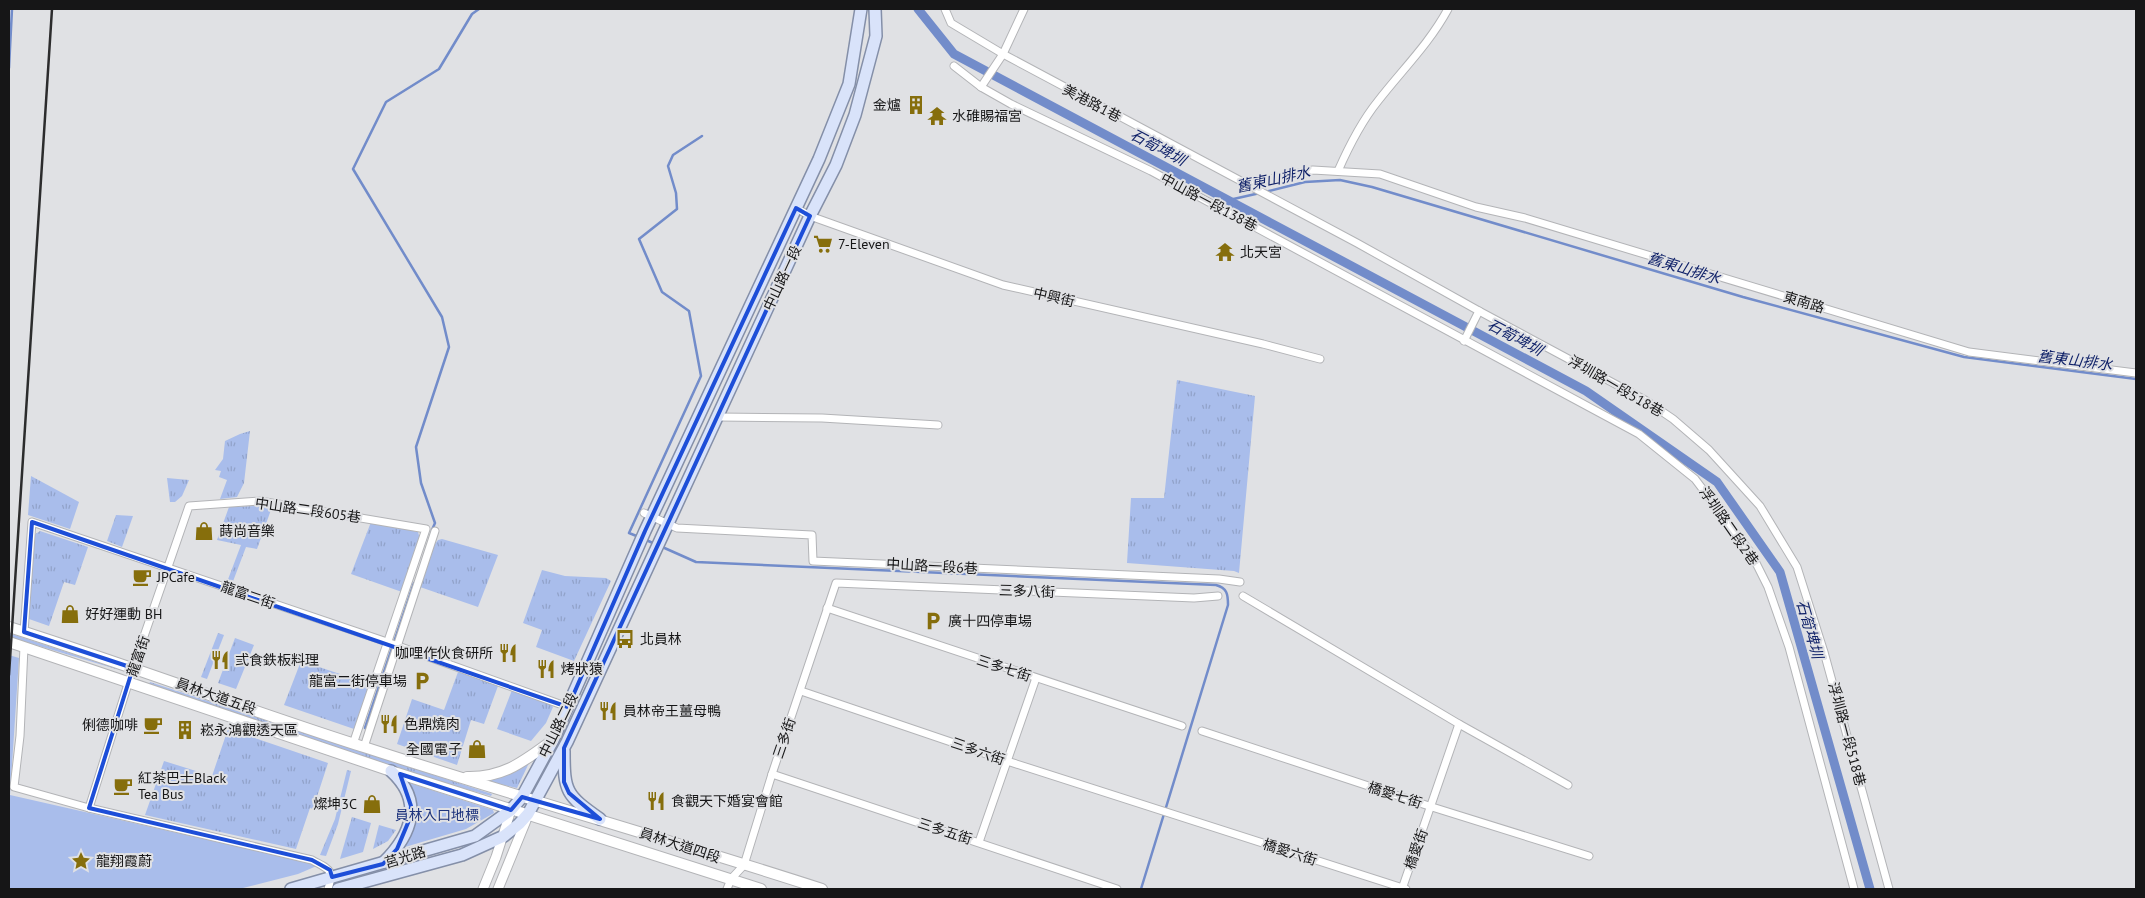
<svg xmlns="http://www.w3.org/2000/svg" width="2145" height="898" font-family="'PT Sans','Noto Sans TC',sans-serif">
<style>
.grass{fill:url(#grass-tufts)}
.green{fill:#a9bdeb}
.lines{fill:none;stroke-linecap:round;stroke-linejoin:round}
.stream{stroke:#728cca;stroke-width:2.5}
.canal{stroke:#728cca;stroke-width:9}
.minor-casing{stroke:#b3b4b7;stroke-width:9}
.tertiary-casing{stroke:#b3b4b7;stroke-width:11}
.secondary-casing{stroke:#b3b4b7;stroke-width:12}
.primary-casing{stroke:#848fa8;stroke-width:14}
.minor{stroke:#fff;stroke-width:7}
.tertiary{stroke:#fff;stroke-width:9}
.secondary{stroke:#fff;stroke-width:10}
.primary{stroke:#d9e3fa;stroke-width:11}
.rail{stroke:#2c2c2d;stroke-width:2.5}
.marked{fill:none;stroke:#1d4ed8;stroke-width:4;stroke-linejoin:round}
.labels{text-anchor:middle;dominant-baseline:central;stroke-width:4;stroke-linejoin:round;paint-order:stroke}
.street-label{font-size:14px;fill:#161617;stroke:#e0e1e4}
.poi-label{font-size:14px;fill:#161617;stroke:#e0e1e4;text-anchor:start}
.park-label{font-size:14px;fill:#1c327c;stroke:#e0e1e4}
.water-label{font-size:15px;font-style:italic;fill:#0d1f67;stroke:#e0e1e4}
</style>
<defs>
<pattern id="grass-tufts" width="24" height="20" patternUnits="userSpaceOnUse" patternTransform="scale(1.25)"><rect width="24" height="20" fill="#a9bdeb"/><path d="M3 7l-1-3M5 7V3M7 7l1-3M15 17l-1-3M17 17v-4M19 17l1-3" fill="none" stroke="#91a2c9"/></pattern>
</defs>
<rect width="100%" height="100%" fill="#e0e1e4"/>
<g class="grass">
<polygon points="1177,380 1255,396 1239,573 1234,571 1127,563 1131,498 1164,498"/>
<polygon points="250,431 244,483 237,497 220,499 227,480 219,477 221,471 215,470 223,459 225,441 240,434"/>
<polygon points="31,476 79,502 70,529 28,515"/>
<polygon points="167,478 189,480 182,496 175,502 170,502"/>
<polygon points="257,506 272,507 257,549 246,547 232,584 227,582 241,545 217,540 229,507"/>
<polygon points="116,515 133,516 122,547 107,541"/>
<polygon points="371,522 418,532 420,539 402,592 351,574"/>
<polygon points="40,531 88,547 75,585 64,582 49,626 29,619 34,535"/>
<polygon points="442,539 498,555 478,607 420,587 435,544 438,540"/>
<polygon points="542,570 565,576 606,578 611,581 574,661 536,647 542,630 523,623"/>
<polygon points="9,633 115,668 116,669 9,637"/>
<polygon points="218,633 224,635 207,679 201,677"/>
<polygon points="235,638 254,645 236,689 218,683"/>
<polygon points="301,661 370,684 354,729 284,705"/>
<polygon points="458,672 498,686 484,724 471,720 457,765 397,744 412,699 444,710"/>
<polygon points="150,682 492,794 491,796 411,774 149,684"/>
<polygon points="512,690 550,704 553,707 546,723 531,741 497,729"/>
<polygon points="228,729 328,763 313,809 310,808 296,849 145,815 164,761 212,776"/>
<polygon points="529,763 517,788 491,782 492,779"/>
<polygon points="347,770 351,771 338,824 326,856 320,855 335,819"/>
<polygon points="352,817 371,823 363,852 340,859"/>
<polygon points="379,825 396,830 388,841 373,849"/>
</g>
<g class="green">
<polygon points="9,655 19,658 10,795 319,865 298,874 239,889 9,889"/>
<polygon points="407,782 493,810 494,813 466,829 405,847 404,846"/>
</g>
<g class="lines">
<g class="stream">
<polyline points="9,68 12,9"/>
<polyline points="1265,192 1305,182 1340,180 1372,187 1743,297 1964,357 2136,379"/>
<polyline points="1229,200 1260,193"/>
<polyline points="432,530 435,523 421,483 416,447 449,347 442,317 353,169 386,102 439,69 472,14 479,9"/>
<polyline points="639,537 629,533 701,376 689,311 662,292 639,239 677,209 676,193 668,166 673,155 702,136"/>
<polyline points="644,539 655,544"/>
<path d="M660 546 696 562 1216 585C1227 588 1228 594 1228 605L1141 889"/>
<polyline points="365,728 414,583"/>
</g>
<polyline class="canal" points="918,9 954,54 1586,391 1717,482 1780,572 1870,889"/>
<g class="minor-casing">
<g id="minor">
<polyline points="945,9 951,23 1003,54 1357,243 1479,311 1645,400 1673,419 1709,450 1760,506 1797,567 1824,652 1889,889"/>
<polyline points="954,66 981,87 1011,104 1151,171 1639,434 1695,479 1751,553 1768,587 1789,647 1854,889"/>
<polyline points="981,87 1003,54 1024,9"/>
<path d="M1338 171C1349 146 1361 122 1378 101 1402 70 1429 44 1448 9"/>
<polyline points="1246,184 1313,170 1380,174 1476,207 1525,218 1969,352 2136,373"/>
<polyline points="796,208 810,216 1003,285 1263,344 1320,359"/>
<polyline points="1464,341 1479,311"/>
<polyline points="718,417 822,418 938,425"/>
<polyline points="644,513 677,528 812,535 813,561 1219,579 1240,582"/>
<polyline points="1243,596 1459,724 1568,785"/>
<polyline points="827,608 1182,726"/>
<polyline points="24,632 32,522 387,642 568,707"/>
<path d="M24 647 20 736 14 787 89 808 312 860C328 869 335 869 328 889"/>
<polyline points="801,691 1007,761 1406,889"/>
<polyline points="1202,731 1432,807 1589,856"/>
<polyline points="364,747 435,531"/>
<polyline points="772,774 1117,889"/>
<polyline points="89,808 133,668 189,506 260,501 426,529 353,744"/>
<polyline points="979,842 1036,678"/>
<polyline points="727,889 731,879 744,865 772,774 836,583 1194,598 1218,596"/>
<polyline points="1402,889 1459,724"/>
</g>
</g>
<g class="tertiary-casing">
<g id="tertiary">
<polyline points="483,889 496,857 511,810"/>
<polyline points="498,889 527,818"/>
</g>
</g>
<g class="secondary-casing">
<g id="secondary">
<path d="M9 627C129 665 247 710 367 748 518 797 671 840 822 889"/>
<polyline points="9,642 391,771 761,889"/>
<path d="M467 777C504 778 524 761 553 740"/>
</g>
</g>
<g class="primary-casing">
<g id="primary">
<path d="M564 751C564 792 566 795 600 819"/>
<path d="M384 862C412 834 424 801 391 771"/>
<polyline points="291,889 475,836 511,810 522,797 553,740 645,531 819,159 849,84 861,9"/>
<polyline points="338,889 462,855 504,836 519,824 528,814 567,742 810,216 836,165 855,115 876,36 875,9"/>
</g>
</g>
<use href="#minor" class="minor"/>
<use href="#tertiary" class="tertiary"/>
<use href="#secondary" class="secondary"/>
<use href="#primary" class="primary"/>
<polyline class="rail" points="9,675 52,9"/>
</g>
<path class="marked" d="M796 208 810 216 564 748V782L569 793 600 819 522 797 511 810 400 774 411 806 410 818 397 849 383 864 332 877 330 870 312 860 89 808 133 668 24 632 32 522 568 707 645 531Z"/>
<defs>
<g id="building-bare" transform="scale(1.5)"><path d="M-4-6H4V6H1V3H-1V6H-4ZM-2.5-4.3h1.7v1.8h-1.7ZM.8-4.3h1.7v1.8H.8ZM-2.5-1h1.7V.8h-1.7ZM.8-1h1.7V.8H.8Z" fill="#866e0c" stroke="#e0e1e4" stroke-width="2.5" paint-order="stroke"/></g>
<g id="temple-bare" transform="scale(1.5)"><path d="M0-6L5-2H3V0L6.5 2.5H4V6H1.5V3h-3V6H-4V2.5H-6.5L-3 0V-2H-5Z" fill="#866e0c" stroke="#e0e1e4" stroke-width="2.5" paint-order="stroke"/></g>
<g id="supermarket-bare" transform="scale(1.5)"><path d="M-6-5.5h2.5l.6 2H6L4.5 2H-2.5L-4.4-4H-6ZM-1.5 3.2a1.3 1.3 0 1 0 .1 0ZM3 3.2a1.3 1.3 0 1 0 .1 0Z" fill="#866e0c" stroke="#e0e1e4" stroke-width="2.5" paint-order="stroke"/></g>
<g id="shop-bare" transform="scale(1.5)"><path d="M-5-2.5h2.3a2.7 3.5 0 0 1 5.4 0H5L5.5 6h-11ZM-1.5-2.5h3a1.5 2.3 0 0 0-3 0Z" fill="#866e0c" stroke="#e0e1e4" stroke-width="2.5" paint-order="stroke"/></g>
<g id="cafe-bare" transform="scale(1.5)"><path d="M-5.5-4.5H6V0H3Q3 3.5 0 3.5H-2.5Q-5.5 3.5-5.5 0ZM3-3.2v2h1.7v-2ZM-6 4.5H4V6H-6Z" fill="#866e0c" stroke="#e0e1e4" stroke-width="2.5" paint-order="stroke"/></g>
<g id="parking-bare" transform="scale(1.5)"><path d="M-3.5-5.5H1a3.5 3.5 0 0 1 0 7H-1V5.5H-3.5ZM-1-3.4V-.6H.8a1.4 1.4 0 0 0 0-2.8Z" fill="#866e0c" stroke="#e0e1e4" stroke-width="2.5" paint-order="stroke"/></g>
<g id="bus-bare" transform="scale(1.5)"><path d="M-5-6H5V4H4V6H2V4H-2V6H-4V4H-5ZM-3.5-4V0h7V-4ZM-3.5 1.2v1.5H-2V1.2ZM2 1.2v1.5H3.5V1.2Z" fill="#866e0c" stroke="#e0e1e4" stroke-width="2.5" paint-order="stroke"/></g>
<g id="restaurant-bare" transform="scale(1.5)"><path d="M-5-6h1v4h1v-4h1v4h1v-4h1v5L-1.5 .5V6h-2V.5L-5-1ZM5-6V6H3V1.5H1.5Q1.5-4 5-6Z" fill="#866e0c" stroke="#e0e1e4" stroke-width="2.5" paint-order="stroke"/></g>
<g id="sight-bare" transform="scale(1.5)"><path d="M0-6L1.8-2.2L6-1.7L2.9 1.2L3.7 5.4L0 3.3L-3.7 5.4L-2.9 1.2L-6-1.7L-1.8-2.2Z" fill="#866e0c" stroke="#e0e1e4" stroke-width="2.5" paint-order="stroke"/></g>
</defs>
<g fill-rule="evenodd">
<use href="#building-bare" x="916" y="105"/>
<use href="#temple-bare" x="937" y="116"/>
<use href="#supermarket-bare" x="823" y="244"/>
<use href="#temple-bare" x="1225" y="252"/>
<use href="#shop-bare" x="204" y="531"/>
<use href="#cafe-bare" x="142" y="577"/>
<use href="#shop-bare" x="70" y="614"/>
<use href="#parking-bare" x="933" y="621"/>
<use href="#bus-bare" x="625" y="639"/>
<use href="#restaurant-bare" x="508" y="653"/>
<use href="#restaurant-bare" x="220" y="660"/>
<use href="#restaurant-bare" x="546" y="669"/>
<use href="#parking-bare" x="422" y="681"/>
<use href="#restaurant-bare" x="608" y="711"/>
<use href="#restaurant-bare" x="389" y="724"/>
<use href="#cafe-bare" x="153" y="725"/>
<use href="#building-bare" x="185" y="730"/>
<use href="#shop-bare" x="477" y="749"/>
<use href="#cafe-bare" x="123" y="786"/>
<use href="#restaurant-bare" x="656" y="801"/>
<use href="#shop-bare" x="372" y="804"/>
<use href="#sight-bare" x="81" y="861"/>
</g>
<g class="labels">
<g class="street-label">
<text transform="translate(1092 103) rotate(28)">美港路1巷</text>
<text transform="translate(1209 202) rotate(28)">中山路一段138巷</text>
<text transform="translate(782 278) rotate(-65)">中山路一段</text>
<text transform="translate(1054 297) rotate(13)">中興街</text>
<text transform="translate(1804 302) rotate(17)">東南路</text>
<text transform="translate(1616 386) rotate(30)">浮圳路一段518巷</text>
<text transform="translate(308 510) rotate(8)">中山路二段605巷</text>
<text transform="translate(1729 526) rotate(55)">浮圳路二段2巷</text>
<text transform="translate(932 566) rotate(3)">中山路一段6巷</text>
<text transform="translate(1027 591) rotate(2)">三多八街</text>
<text transform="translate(248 595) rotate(19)">龍富二街</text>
<text transform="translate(138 656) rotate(-71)">龍富街</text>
<text transform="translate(1004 668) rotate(18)">三多七街</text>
<text transform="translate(216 696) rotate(19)">員林大道五段</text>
<text transform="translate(558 725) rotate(-64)">中山路二段</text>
<text transform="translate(1847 734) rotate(75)">浮圳路一段518巷</text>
<text transform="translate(784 738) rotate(-71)">三多街</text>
<text transform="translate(978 751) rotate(19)">三多六街</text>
<text transform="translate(1395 795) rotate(18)">橋愛七街</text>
<text transform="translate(945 831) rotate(18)">三多五街</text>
<text transform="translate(680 845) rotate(18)">員林大道四段</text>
<text transform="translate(1416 849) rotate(-70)">橋愛街</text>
<text transform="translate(1290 852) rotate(18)">橋愛六街</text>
<text transform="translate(405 857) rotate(-17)">莒光路</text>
</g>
<g class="poi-label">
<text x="901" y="105" text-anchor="end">金爐</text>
<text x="952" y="116">水碓賜福宮</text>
<text x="838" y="244">7-Eleven</text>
<text x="1240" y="252">北天宮</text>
<text x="219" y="531">蒔尚音樂</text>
<text x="157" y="577">JPCafe</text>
<text x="85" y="614">好好運動 BH</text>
<text x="948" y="621">廣十四停車場</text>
<text x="640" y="639">北員林</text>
<text x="493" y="653" text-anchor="end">咖哩作伙食研所</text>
<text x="235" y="660">弎食鉄板料理</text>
<text x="561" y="669">烤狀猿</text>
<text x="407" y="681" text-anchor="end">龍富二街停車場</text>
<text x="623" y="711">員林帝王薑母鴨</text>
<text x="404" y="724">色鼎燒肉</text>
<text x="138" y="725" text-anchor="end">俐德咖啡</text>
<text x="200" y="730">崧永鴻觀透天區</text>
<text x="462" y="749" text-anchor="end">全國電子</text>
<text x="138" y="778">紅茶巴士Black<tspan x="138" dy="16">Tea Bus</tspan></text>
<text x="671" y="801">食觀天下婚宴會館</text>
<text x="357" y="804" text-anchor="end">燦坤3C</text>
<text x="96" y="861">龍翔霞蔚</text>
</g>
<g class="park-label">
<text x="437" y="815">員林入口地標</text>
</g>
<g class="water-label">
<text transform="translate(1158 147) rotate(28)">石筍埤圳</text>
<text transform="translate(1273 179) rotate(-12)">舊東山排水</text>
<text transform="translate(1684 268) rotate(17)">舊東山排水</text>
<text transform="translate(1515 337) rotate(28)">石筍埤圳</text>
<text transform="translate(2075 360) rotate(7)">舊東山排水</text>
<text transform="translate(1810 629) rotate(74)">石筍埤圳</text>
</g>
</g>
<rect width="2145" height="898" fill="none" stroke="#161617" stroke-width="20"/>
</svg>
